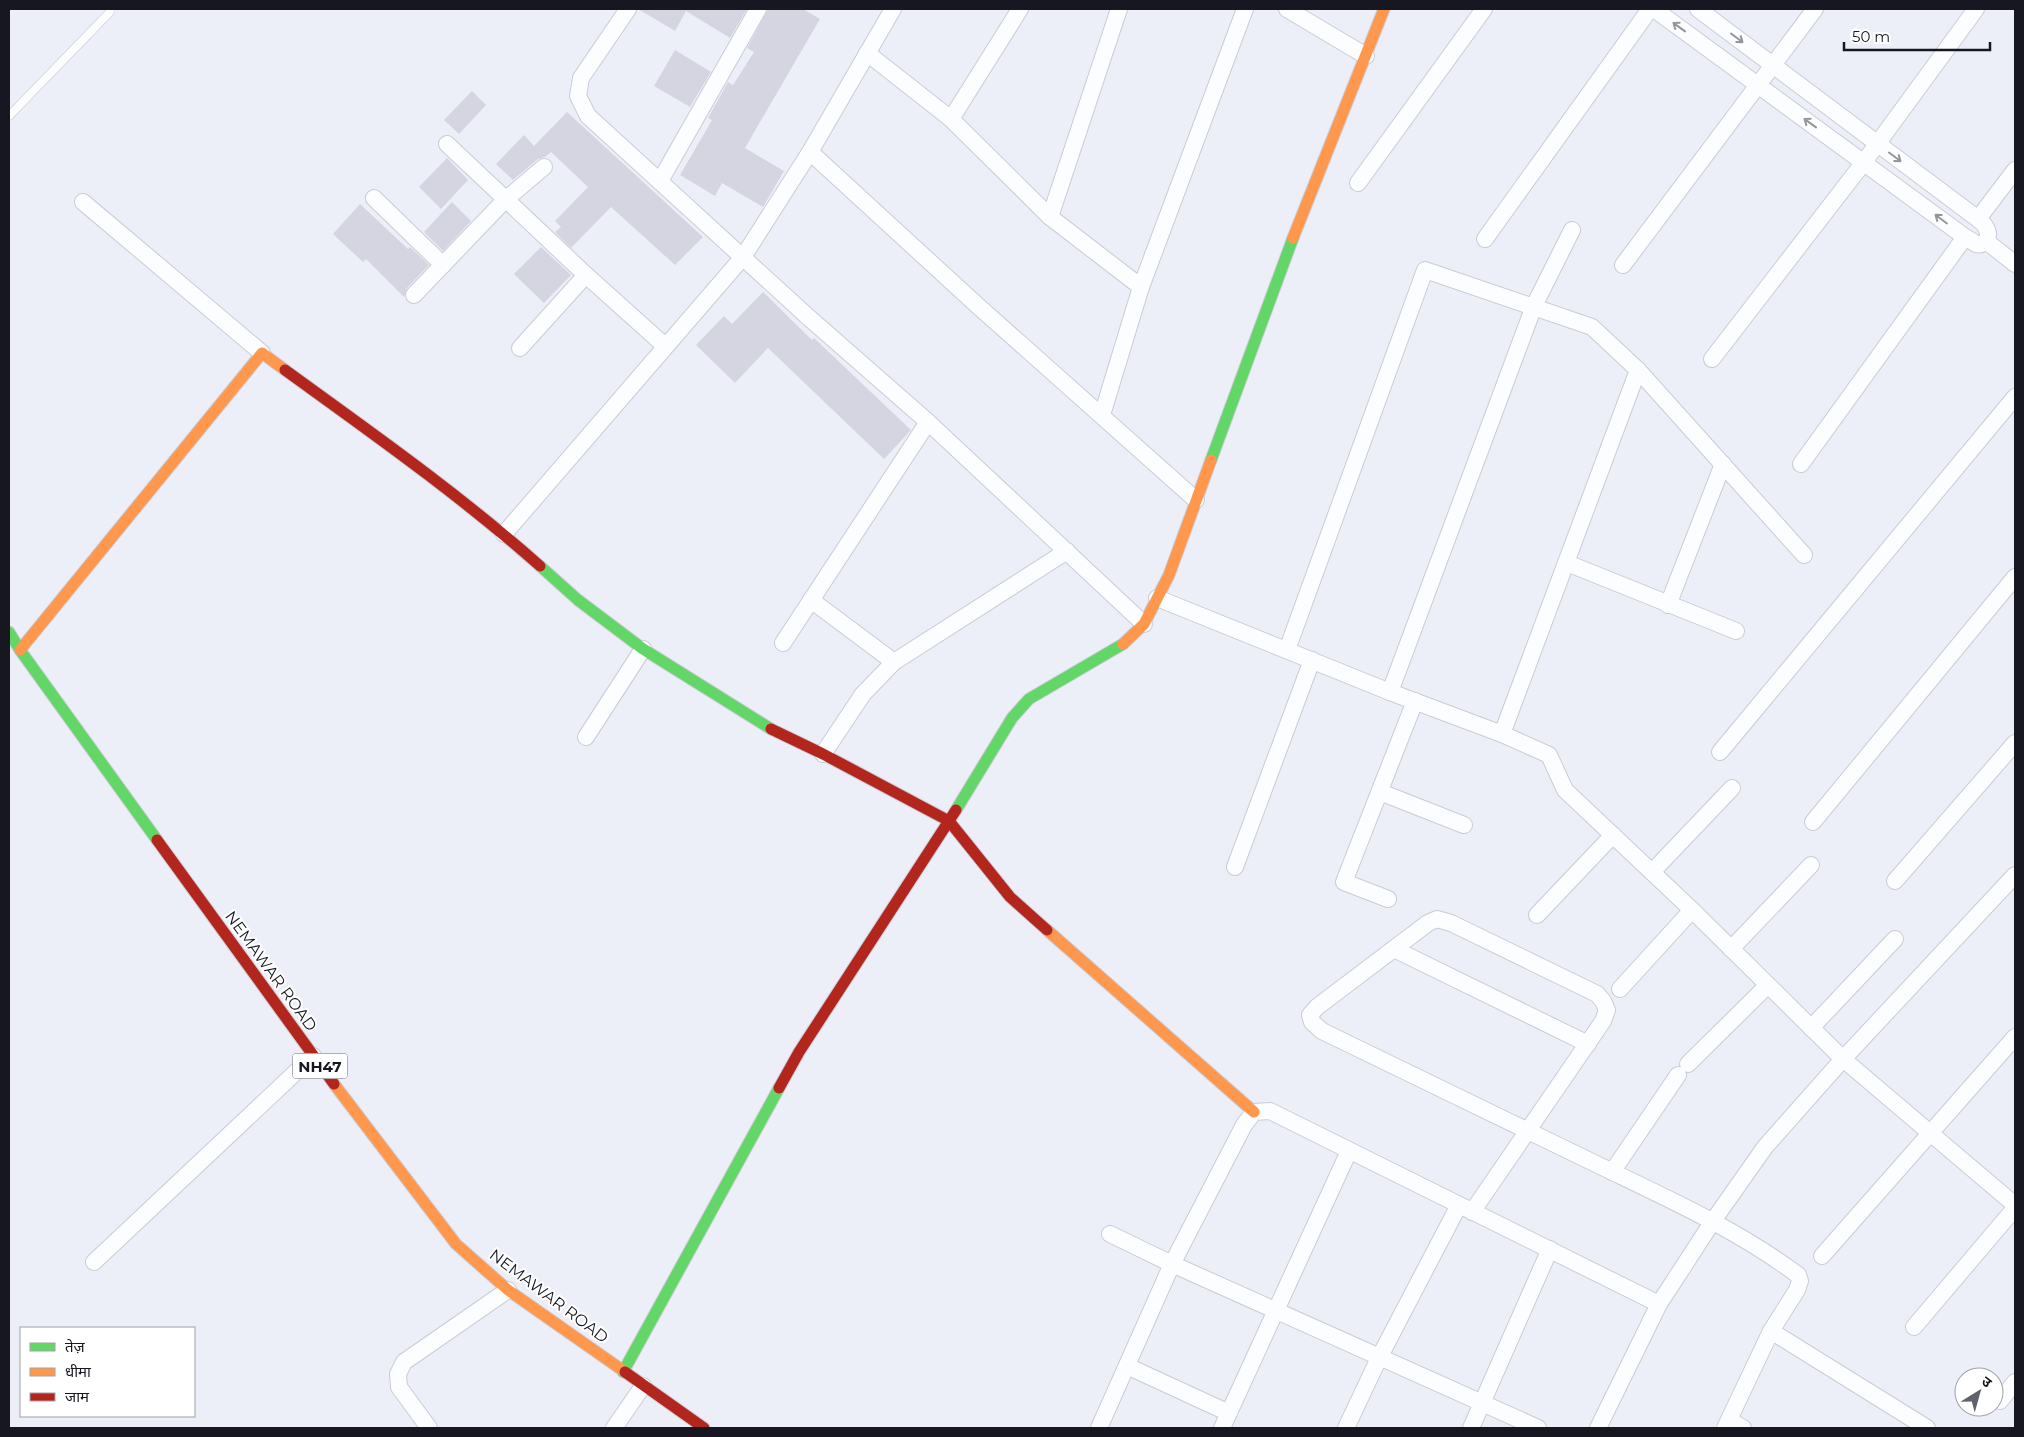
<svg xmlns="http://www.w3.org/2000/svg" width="2024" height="1437" font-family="Montserrat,'Noto Sans Devanagari',sans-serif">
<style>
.building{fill:#d4d5e1}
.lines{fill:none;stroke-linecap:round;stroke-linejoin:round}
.lane-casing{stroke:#caccd5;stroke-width:9}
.street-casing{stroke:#caccd5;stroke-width:18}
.fast-casing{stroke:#caccd5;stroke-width:13}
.slow-casing{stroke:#caccd5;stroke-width:13}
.jam-casing{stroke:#caccd5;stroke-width:13}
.lane{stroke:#fcfdfe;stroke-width:8}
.street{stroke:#fcfdfe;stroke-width:16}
.fast{stroke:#63d668;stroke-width:11}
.slow{stroke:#ff974d;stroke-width:11}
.jam{stroke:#b3261e;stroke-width:11}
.oneway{stroke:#94969a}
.labels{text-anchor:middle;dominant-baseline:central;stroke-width:4;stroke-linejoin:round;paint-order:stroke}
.shield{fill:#fff;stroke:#5c5d63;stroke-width:1}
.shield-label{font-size:15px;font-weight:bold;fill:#161720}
.street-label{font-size:16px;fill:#161720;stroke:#fff}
</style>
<rect width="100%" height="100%" fill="#edeff8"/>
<g class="building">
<polygon points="638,9 747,9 730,38 686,11 675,31"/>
<polygon points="768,9 803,9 820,19 745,148 784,171 763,207 722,183 715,196 680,175 712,120 708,118 728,82 733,85 754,52 747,48"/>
<polygon points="675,50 711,72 690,107 654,86"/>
<polygon points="472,91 486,105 459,134 444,120"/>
<polygon points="567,112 703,237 675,265 611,207 571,248 555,232 561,227 555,221 588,187 551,152 545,157 538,159 513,180 496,164 524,135 534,146"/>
<polygon points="447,158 468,180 441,209 419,187"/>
<polygon points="452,202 471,221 443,251 424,232"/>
<polygon points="360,204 408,249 410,247 429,265 407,288 404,297 366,259 363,262 333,234"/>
<polygon points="541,247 571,275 544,303 514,274"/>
<polygon points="763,292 812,340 814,338 911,430 884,459 768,348 735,383 696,345 724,316 732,324"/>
</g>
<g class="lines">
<g class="lane-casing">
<polyline id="lane" points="9,116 109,13 111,9"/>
</g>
<g class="street-casing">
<g id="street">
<polyline points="628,9 581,78 578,96 588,116 807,316 928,422 1144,624"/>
<polyline points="1287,9 1366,56"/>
<path d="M1654 9 1965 237C1969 239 1973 242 1976 244 1986 247 1991 235 1986 228 1985 224 1980 221 1978 219L1698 9"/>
<polyline points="867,53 951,119 1050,217 1141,287"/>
<polyline points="951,119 1020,9"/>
<polyline points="447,144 586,275 665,346"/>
<polyline points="810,152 978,306 1196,500"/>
<polyline points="660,181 758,9"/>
<polyline points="1358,183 1484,9"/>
<polyline points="374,198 443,265"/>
<polyline points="83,202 262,353"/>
<polyline points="1050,217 1119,9"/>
<polyline points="1978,219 2015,170"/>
<polyline points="1485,239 1650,9"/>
<polyline points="1986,241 2015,264"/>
<polyline points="1623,265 1815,9"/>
<polyline points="414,295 505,200 544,167"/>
<polyline points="520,348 586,275"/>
<polyline points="1712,359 1864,162 1976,9"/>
<polyline points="1102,415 1141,287 1245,9"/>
<polyline points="1801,464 1965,237"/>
<polyline points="504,534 743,257 810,152 893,9"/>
<polyline points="1567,563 1736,631"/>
<polyline points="1157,598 1390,692 1502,734 1549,755 1565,790 1692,910 1843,1059 2015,1205"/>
<polyline points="811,600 894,662"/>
<polyline points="1668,605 1723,464"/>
<polyline points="783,643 928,422"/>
<polyline points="1287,650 1425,270 1592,327 1638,370 1804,555"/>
<polyline points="1390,692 1534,306 1572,230"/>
<polyline points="1502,734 1638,370"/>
<polyline points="586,737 643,649"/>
<polyline points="1720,752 2015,397"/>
<polyline points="823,754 863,694 894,662 1067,551"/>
<polyline points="1380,792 1464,825"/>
<polyline points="1813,822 2015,577"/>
<polyline points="1235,867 1312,660"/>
<polyline points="1652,872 1732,788"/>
<polyline points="1895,881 2015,743"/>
<polyline points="1388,899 1344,882 1415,701"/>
<polyline points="1537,915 1613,835"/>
<polyline points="1394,949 1588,1044"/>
<polyline points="1731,949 1811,865"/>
<polyline points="1620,989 1692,910"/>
<polyline points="1811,1028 1895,939"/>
<polyline points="1688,1064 1768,985"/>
<polyline points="1612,1172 1678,1075"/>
<path d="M1472 1212 1603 1021 1607 1010 1603 1001 1597 994 1451 923 1437 919 1428 923 1317 1007 1310 1015 1312 1022 1322 1031C1412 1075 1502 1118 1592 1162 1662 1196 1735 1228 1798 1275L1800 1281 1797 1290 1771 1331 1725 1428"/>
<polyline points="1110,1234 1172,1264 1538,1428"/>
<polyline points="1822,1256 2015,1037"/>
<polyline points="94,1262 313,1056"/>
<polyline points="1914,1327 2015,1208"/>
<polyline points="1771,1331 1927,1428"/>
<polyline points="1127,1366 1229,1413"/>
<polyline points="2000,1401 2015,1382"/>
<polyline points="1729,1420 1743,1428"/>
<polyline points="429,1428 399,1387 398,1374 404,1362 508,1290"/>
<polyline points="614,1428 643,1386"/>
<polyline points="1099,1428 1172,1264 1244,1125 1254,1112 1270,1111 1659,1304"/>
<polyline points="1222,1428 1349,1151"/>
<polyline points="1346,1428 1379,1358 1459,1205"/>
<polyline points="1471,1428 1550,1249"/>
<polyline points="1598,1428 1659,1304 1713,1221 1765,1147 1843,1059 2015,875"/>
</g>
</g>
<g class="fast-casing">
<g id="fast">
<polyline points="1211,460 1293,238"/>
<polyline points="540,566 578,600 643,649 771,729"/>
<polyline points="9,632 20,650 157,840"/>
<polyline points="956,810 1012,718 1029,699 1123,644"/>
<polyline points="623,1372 779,1088"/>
</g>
</g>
<g class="slow-casing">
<g id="slow">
<polyline points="1293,238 1384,9"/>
<polyline points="1123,644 1144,624 1169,575 1211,460"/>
<polyline points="20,650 262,353 285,370"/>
<polyline points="1047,930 1254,1112"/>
<polyline points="334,1084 456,1244 508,1290 625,1372"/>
</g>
</g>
<g class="jam-casing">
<g id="jam">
<path d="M285 370C372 433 460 495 540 566"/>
<polyline points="771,729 823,754 949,821 1010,897 1047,930"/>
<polyline points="157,840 334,1084"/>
<polyline points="779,1088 799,1052 956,810"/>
<polyline points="625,1372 704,1428"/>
</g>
</g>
<use href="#lane" class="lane"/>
<use href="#street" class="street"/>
<use href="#fast" class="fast"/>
<use href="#slow" class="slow"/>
<use href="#jam" class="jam"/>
</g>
<defs><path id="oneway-shaft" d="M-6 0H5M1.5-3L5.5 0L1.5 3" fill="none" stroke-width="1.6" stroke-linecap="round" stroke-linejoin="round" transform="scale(1.25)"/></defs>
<g class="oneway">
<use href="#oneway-shaft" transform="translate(1679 27) rotate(-144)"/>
<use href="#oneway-shaft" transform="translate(1737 38) rotate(37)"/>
<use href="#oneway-shaft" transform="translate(1810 123) rotate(-144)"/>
<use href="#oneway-shaft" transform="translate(1895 157) rotate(37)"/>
<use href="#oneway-shaft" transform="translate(1941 219) rotate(-143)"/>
</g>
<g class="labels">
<rect class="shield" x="292.5" y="1053.5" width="55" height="25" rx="4"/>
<g class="shield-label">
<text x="320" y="1066">NH47</text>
</g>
<g class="street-label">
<text transform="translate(271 971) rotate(54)">NEMAWAR ROAD</text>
<text transform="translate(549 1296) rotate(37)">NEMAWAR ROAD</text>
</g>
</g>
<rect width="2024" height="1437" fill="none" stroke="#161720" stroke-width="20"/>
<rect x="20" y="1327" width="175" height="90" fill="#ffffff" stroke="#a2a2a6"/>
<rect x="30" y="1343" width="25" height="8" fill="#63d668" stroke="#a2a2a6"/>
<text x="65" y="1352" font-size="15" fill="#161720">तेज़</text>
<rect x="30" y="1368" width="25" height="8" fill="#ff974d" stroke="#a2a2a6"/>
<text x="65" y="1377" font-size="15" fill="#161720">धीमा</text>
<rect x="30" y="1393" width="25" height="8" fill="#b3261e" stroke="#a2a2a6"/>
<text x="65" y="1402" font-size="15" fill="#161720">जाम</text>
<g transform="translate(1979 1392) rotate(37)"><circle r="24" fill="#ffffff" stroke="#a2a2a6"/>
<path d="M0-4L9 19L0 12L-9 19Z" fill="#61636c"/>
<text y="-8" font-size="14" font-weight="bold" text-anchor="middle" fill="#161720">उ</text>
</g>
<path d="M1844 42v8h146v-8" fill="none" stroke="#161720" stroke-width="2.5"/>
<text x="1852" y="42" font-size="15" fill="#161720" stroke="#ffffff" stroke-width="4" paint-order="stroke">50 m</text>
</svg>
